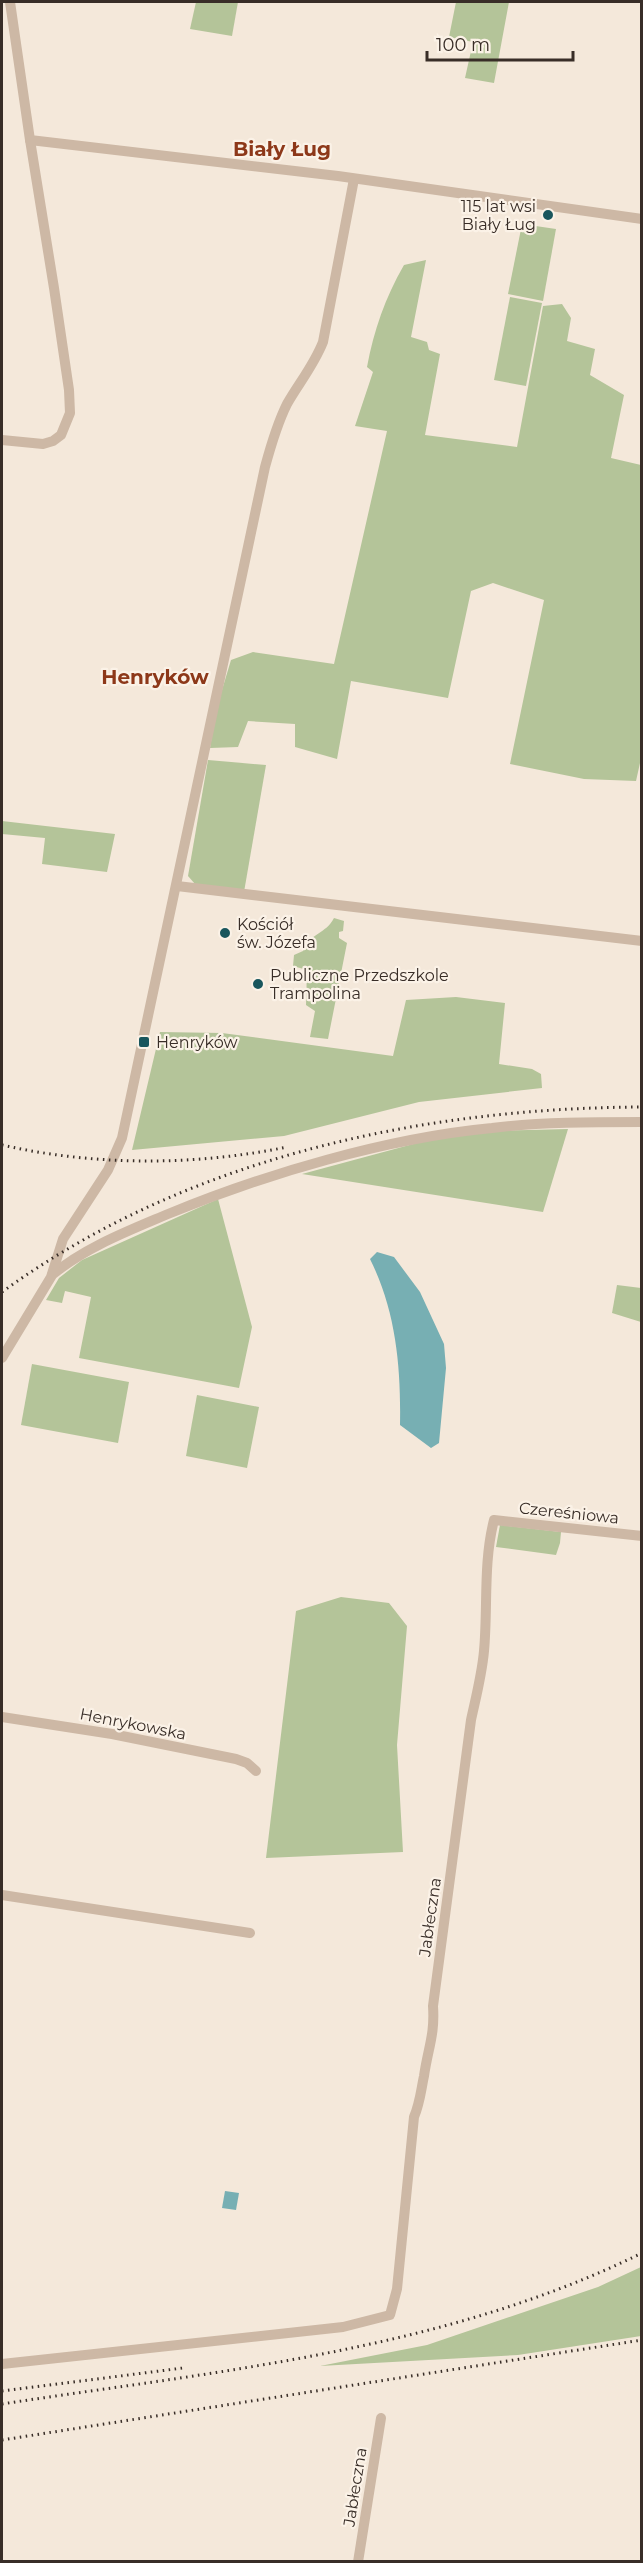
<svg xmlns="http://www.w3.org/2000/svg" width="643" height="2563" font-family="Montserrat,sans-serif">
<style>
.green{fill:#b4c499}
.water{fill:#77afb3}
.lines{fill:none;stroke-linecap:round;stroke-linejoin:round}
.minor{stroke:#cdb8a5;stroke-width:10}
.rail{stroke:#382d27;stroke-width:3;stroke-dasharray:1.5 4.5;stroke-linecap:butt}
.poi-dot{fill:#19565d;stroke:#fbf2e7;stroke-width:2}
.labels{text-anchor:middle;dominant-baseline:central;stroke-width:4.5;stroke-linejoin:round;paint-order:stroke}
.poi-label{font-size:16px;fill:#382d27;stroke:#fbf2e7;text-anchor:start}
.street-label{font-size:16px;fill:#382d27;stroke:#fbf2e7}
.quarter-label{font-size:20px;font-weight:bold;fill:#8d3819;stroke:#fbf2e7}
</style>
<rect width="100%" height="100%" fill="#f4e8da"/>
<g class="green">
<polygon points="196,2 238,2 232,36 190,29"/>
<polygon points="456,2 509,2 494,83 465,78 473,42 449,37"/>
<polygon points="522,224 556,229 543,301 508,294"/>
<path d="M426 260 411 337 427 342 429 350 440 354 425 435 517 447 543 306 562 304 571 318 567 341 595 349 590 375 624 395 611 458 641 465 642 754 636 781 584 779 510 764 544 600 493 583 471 591 448 698 351 681 337 759 295 747V724L248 721 238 747 210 748 216 710 231 660 253 652 334 664 387 431 355 426 373 372 367 367C374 330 385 298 404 265Z"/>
<polygon points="510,297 542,303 526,386 494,380"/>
<polygon points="208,760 266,765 244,892 195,884 188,876"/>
<polygon points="2,821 115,834 107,872 42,864 45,838 2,834"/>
<path d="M334 918 344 921 343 931 339 932V938L347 943 328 1039 310 1037 315 1011 306 1005 307 970 293 966 294 955 303 951C310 933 326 934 334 918Z"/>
<polygon points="456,997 505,1003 499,1064 532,1069 541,1074 542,1088 419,1102 284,1136 132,1150 160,1032 222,1033 393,1056 406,1000"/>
<polygon points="568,1129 543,1212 302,1174 428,1140 484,1131"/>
<polygon points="218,1199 252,1327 239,1388 79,1358 91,1297 65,1291 62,1303 46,1300 59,1278 82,1260"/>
<polygon points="617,1285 641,1288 641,1322 612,1313"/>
<polygon points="32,1364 129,1382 118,1443 21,1425"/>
<polygon points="197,1395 259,1407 247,1468 186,1456"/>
<polygon points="500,1525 561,1532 560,1543 556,1555 496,1547"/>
<polygon points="341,1597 389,1603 407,1626 397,1745 403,1852 266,1858 296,1611"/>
<polygon points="641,2267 641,2336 518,2355 320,2366 427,2345 598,2287"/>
</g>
<g class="water">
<path d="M377 1252 394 1257 420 1292 444 1344 446 1368 439 1443 431 1448 400 1425C401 1367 396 1311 370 1259Z"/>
<polygon points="225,2191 239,2193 236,2210 222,2208"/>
</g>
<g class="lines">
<g class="minor">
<polyline points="10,2 30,140 338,176 642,219"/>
<polyline points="2,440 43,444 53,441 61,435 70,413 69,390 54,288 30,140"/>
<polyline points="177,886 642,941"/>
<path d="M52 1275C86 1247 128 1231 168 1214 265 1174 387 1138 492 1128 541 1122 592 1122 642 1122"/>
<path d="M2 1358 51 1277 63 1239 108 1170 122 1138 265 467C271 445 277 424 287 404 299 383 314 365 323 342L354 179"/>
<polyline points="2,1717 112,1734 236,1759 247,1763 256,1771"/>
<polyline points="2,1895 250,1933"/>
<path d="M2 2364 343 2327 390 2315 397 2289 414 2117C420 2103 421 2090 424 2076 428 2048 435 2035 433 2006L471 1720C476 1697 482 1674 484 1651 488 1608 483 1563 494 1520L642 1536"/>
<polyline points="358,2562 381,2418"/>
</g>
<g class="rail">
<path d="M2 1145C95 1166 194 1166 287 1147"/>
<path d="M2 1292C185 1159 418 1108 642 1107"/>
<polyline points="2,2391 183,2368"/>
<path d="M2 2404C218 2371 442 2351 642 2253"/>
<polyline points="2,2440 642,2340"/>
</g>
</g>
<g class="poi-dot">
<circle cx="548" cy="215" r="6"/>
<circle cx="225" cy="933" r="6"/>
<circle cx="258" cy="984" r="6"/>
<rect x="138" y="1036" width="12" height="12" rx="3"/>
</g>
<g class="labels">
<g class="poi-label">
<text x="536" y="206" text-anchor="end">115 lat wsi<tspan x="536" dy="18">Biały Ług</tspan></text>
<text x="237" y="924">Kościół<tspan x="237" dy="18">św. Józefa</tspan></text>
<text x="270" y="975">Publiczne Przedszkole<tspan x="270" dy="18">Trampolina</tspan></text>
<text x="156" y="1042">Henryków</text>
</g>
<g class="street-label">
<text transform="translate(569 1513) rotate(6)">Czereśniowa</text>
<text transform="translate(133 1724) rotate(11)">Henrykowska</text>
<text transform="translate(430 1917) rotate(-82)">Jabłeczna</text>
<text transform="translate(355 2487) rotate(-81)">Jabłeczna</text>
</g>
<g class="quarter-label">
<text x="282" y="149">Biały Ług</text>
<text x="155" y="677">Henryków</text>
</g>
</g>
<rect width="643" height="2563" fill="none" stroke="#382d27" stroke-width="6"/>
<path d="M427 51v9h146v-9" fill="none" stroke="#382d27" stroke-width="3"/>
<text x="436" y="51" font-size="18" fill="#382d27" stroke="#fbf2e7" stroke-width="4.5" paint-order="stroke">100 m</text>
</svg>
